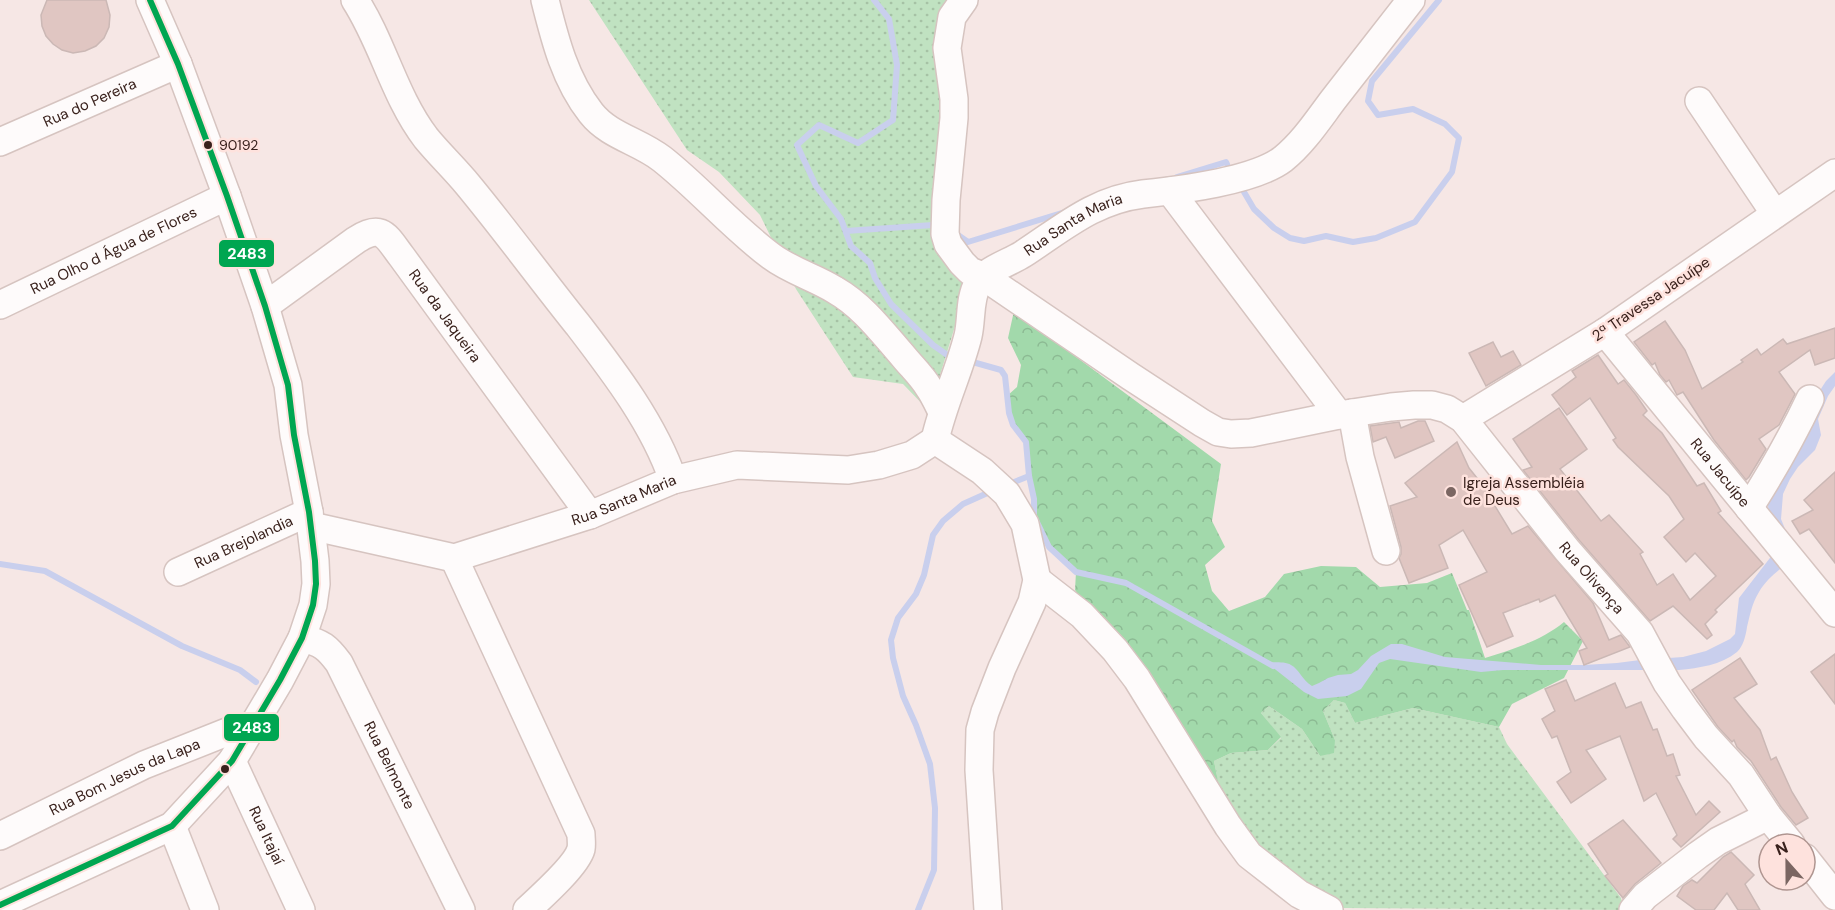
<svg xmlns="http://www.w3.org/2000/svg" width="1835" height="910" font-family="'DM Sans',sans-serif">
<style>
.grass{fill:url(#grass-dots)}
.forest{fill:url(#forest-crowns)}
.water{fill:#c9cfed}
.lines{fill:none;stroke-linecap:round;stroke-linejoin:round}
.stream{stroke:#c9cfed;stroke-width:6}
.building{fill:#e0c6c2;stroke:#cbb8b5;stroke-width:1.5}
.minor-casing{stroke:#d6c4c0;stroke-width:30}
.minor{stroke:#fefbfb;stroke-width:27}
.bus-1-casing{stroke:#fee2dd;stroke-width:10}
.bus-1{stroke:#00a651;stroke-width:6}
.bus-dot{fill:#39211c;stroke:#fee2dd;stroke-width:2}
.poi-dot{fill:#7b6662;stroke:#fee2dd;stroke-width:2}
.labels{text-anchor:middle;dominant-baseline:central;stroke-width:5;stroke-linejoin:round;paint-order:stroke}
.bus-label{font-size:14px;fill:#39211c;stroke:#fee2dd;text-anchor:start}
.street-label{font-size:15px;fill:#39211c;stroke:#fee2dd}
.poi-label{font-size:15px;fill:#39211c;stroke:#fee2dd;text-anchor:start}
.line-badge{stroke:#fee2dd;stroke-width:2}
.badge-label{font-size:16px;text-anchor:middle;font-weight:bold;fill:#fff}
</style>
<defs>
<pattern id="grass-dots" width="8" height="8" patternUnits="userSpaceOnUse" patternTransform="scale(1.5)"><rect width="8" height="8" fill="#c0e2c1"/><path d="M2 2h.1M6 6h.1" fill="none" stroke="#a6c2a5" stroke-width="1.8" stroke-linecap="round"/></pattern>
<pattern id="forest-crowns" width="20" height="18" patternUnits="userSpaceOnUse" patternTransform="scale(1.5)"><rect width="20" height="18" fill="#a2d9ab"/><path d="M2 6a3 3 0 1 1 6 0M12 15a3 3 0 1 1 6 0" fill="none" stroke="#8cba93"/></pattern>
</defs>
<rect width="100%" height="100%" fill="#f6e7e5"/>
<g class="grass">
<polygon points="589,0 946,0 950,5 947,116 939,188 967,287 929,411 903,384 853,377 796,289 760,215 719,172 687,150"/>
<polygon points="1334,700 1345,703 1355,723 1413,708 1499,727 1507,744 1621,898 1624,910 1342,908 1263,854 1221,796 1214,761 1231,753 1268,750 1281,738 1261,713 1269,706 1302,729 1320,756 1335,740 1323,711"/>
</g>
<path class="forest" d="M1014 311 1221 464 1212 521 1225 547 1205 565 1212 591 1229 611 1265 597 1284 574 1321 566 1356 567 1380 587 1427 583 1452 573 1467 610H1469L1485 658C1513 649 1541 641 1564 622L1583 641 1564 678 1512 704 1499 727 1413 708 1355 723 1345 703 1334 700 1323 711 1335 740 1334 753 1320 756 1302 729 1269 706 1261 713 1281 737 1268 750 1231 753 1214 761 1221 796 1075 590 1076 572 1049 547 1034 516V499L1029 476 1026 442 1013 425 1009 413 1007 396 1017 387 1021 365 1008 338Z"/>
<path class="water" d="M1835 372V386L1828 396 1818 419 1821 435 1815 450 1798 467 1790 479 1783 494 1781 519 1796 556C1783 567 1767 578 1759 592 1752 603 1750 615 1747 627 1746 635 1743 647 1737 652 1721 665 1699 668 1679 670H1503L1481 672 1390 659 1379 663 1361 689 1347 696 1318 699 1304 692 1266 662C1273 663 1285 661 1291 665 1299 669 1302 680 1312 686L1319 683 1328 678 1338 675 1351 674 1358 670 1371 656 1391 644H1402L1445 657 1541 665H1584L1617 663 1640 660 1683 657 1706 651 1730 639 1735 634 1739 598 1773 554 1767 496 1817 395 1826 381Z"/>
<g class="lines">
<g class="stream">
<polyline points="874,0 889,19 897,65 893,120 858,143 819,125 797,145 816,186 841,219 851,246 870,263 875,278 891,304 933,345 953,359"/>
<polyline points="1177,177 1226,162 1227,164"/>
<polyline points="1244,192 1254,209 1274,228 1290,238 1304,241 1326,236 1353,242 1376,238 1415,222 1452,172 1459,138 1445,124 1413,109 1378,115 1368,101 1372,81 1439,0"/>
<polyline points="846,231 933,225"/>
<polyline points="958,235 968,242 1065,212"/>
<polyline points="969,361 1001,370 1005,376 1009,413 1013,425 1026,442 1029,476 1034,499 1034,516 1049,547 1076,572 1126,583 1273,666"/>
<polyline points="1007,485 1029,476"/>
<polyline points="0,564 45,571 182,646 240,670 256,682"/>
<polyline points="918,910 934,870 935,808 930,764 916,725 903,696 893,658 891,640 898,618 916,594 924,575 933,535 943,521 963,504 992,491"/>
</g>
</g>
<g class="building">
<polygon points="47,0 106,0 110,15 109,27 104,38 96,46 85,51 73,53 62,50 53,44 46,36 42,26 41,15"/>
<polygon points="1665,321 1685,350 1702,389 1743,362 1741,360 1757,349 1761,355 1783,339 1787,344 1835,328 1835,358 1815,365 1810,350 1779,372 1795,394 1779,425 1759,439 1766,449 1749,477 1746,480 1714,440 1683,392 1677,395 1669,380 1666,382 1660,375 1655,363 1652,365 1634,342"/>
<polygon points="1493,342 1501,357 1513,351 1521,365 1486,386 1469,353"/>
<polygon points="1598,355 1618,384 1624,380 1636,395 1647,411 1643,415 1662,433 1697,486 1704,483 1721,511 1718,513 1763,564 1715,610 1717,612 1705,624 1712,635 1707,639 1673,606 1650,621 1579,540 1523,470 1532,467 1513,439 1559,408 1587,449 1560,469 1601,521 1609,515 1643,552 1640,554 1657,585 1673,574 1690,600 1716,576 1695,553 1686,562 1664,537 1684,519 1669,496 1618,447 1613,440 1616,438 1590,398 1567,415 1552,395 1576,377 1572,371"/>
<polygon points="1418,421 1425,421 1434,441 1395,458 1386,437 1373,442 1370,426 1399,422 1401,428"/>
<polygon points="1457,442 1469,468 1481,483 1512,534 1528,526 1593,603 1609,640 1621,635 1630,647 1584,665 1579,651 1587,648 1555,595 1540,602 1539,599 1503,613 1513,636 1487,647 1459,585 1487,572 1463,530 1439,545 1448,568 1409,583 1399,558 1401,554 1401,547 1390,506 1417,497 1405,483"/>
<polygon points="1835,472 1835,563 1809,529 1800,534 1792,521 1813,510 1804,500"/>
<polygon points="1835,654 1835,704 1811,672"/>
<polygon points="1740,658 1757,684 1734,698 1760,730 1771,760 1776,757 1792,792 1808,818 1796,825 1781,807 1751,761 1737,747 1734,740 1732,742 1718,727 1692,690"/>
<polygon points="1566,680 1575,701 1615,683 1626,708 1641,702 1653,730 1657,729 1667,756 1673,754 1680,775 1676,776 1696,815 1709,801 1720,812 1681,847 1673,839 1677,835 1656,793 1644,801 1620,736 1586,750 1606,779 1571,803 1557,782 1571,772 1557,736 1552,738 1542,719 1555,711 1545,689"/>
<polygon points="1623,820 1661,863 1635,884 1623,898 1605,876 1608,874 1588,844"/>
<polygon points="1731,852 1754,875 1745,884 1760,910 1738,910 1727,893 1714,910 1696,910 1677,896 1683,886 1692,880 1697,883 1723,857"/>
</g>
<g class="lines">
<g class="minor-casing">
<g id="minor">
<path d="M355 0C383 43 394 96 426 138 439 154 455 169 468 185 506 231 541 279 578 325 614 372 654 424 673 480"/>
<path d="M545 0C555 40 565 80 591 113 609 136 639 141 662 159 700 189 732 227 771 256 791 271 814 277 835 290 863 306 882 332 903 356 911 366 922 376 929 388 934 395 938 404 942 412"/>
<path id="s1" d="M964 0 952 17 947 48 954 99V118L946 200 945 234 948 244 962 263 970 271 983 276 1130 376 1202 423 1218 432 1231 434 1251 433 1339 415 1391 407 1414 405H1432L1447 409 1463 419 1567 550 1640 633 1667 683 1685 709 1706 737 1741 775 1768 816 1791 844"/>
<polyline points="1699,101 1775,214"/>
<path id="s2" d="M0 142 178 64"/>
<polyline points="1170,191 1339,415"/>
<path id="s3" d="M0 305 227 196"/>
<path id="s4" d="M265 306 356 240C382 223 386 236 402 257L590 515"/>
<path id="s5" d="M1605 332 1835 613"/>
<polyline points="1352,413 1360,457 1386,551"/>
<polyline points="1463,419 1605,332 1835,173"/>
<path id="s6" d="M935 440C943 404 959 372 968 336 972 319 969 299 978 283 987 269 1009 263 1023 254 1063 228 1094 200 1143 194 1180 190 1254 181 1283 159 1303 143 1318 120 1333 100 1359 67 1385 33 1411 0"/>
<polyline points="935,440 982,471 1007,494 1025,524 1037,580 1032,602 1002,668 985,712 980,730 979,770 988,910"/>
<path d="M1749 508C1772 472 1792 437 1810 399"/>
<path id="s7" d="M311 526 454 558 590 515 673 480 737 465 848 470 879 465 912 455 935 440"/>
<path d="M454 558 581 834C581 839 582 844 581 849 577 865 540 898 527 910"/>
<path id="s8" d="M178 572 309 512"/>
<polyline points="1037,580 1082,615 1115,650 1137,679 1228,826 1249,855 1299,894 1329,910"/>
<path id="s9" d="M302 638C322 643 327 647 339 663L461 910"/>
<path id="s10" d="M232 761 301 910"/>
<polyline points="172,826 205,910"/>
<path id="s11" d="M0 836 144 765 232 730 252 728"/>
<polyline points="1805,858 1835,896"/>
<polyline points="0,905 172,826 232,761 280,680 302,638 313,605 316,584 315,561 309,512 294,435 288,385 265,306 227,196 178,64 150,0"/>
<polyline points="1633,910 1645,896 1698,855 1718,841 1768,816"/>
</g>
</g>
<use href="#minor" class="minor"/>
<g class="bus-1-casing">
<polyline id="bus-1" points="0,905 172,826 232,761 280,680 302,638 313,605 316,584 315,561 309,512 294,435 288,385 265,306 227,196 178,64 150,0"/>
</g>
<use href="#bus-1" class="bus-1"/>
</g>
<g class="bus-dot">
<circle cx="208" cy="145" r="5"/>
<circle cx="225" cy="769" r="5"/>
</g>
<circle class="poi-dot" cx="1451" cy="492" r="6"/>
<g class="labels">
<g class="bus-label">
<text x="219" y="145">90192</text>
</g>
<g class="street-label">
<text stroke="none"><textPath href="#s2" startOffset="98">Rua do Pereira</textPath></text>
<text stroke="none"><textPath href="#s6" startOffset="276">Rua Santa Maria</textPath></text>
<text stroke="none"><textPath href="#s3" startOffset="126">Rua Olho d Água de Flores</textPath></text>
<text transform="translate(1651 299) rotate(-34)">2ª Travessa Jacuípe</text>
<text stroke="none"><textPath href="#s4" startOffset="244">Rua da Jaqueira</textPath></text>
<text stroke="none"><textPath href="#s5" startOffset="182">Rua Jacuípe</textPath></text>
<text stroke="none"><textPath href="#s7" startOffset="326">Rua Santa Maria</textPath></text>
<text stroke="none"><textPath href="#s8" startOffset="72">Rua Brejolandia</textPath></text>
<text stroke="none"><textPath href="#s1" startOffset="1036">Rua Olivença</textPath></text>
<text stroke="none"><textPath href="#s9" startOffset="160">Rua Belmonte</textPath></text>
<text stroke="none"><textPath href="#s11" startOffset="138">Rua Bom Jesus da Lapa</textPath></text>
<text stroke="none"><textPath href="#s10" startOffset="82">Rua Itajaí</textPath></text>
</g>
<g class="poi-label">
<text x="1463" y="483">Igreja Assembléia<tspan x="1463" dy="17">de Deus</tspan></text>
</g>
</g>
<g class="line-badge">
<rect x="218" y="239" width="57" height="29" rx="6" fill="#00a651"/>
<rect x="223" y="713" width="57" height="29" rx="6" fill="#00a651"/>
</g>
<g class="badge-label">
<text x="247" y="259">2483</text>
<text x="252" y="733">2483</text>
</g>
<g transform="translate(1787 862) rotate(339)"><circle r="28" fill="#fee2dd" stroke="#af9590" stroke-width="1.5"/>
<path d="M0-4.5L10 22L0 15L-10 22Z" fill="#7b6662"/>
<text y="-9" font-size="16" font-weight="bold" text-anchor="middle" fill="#39211c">N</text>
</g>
</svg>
